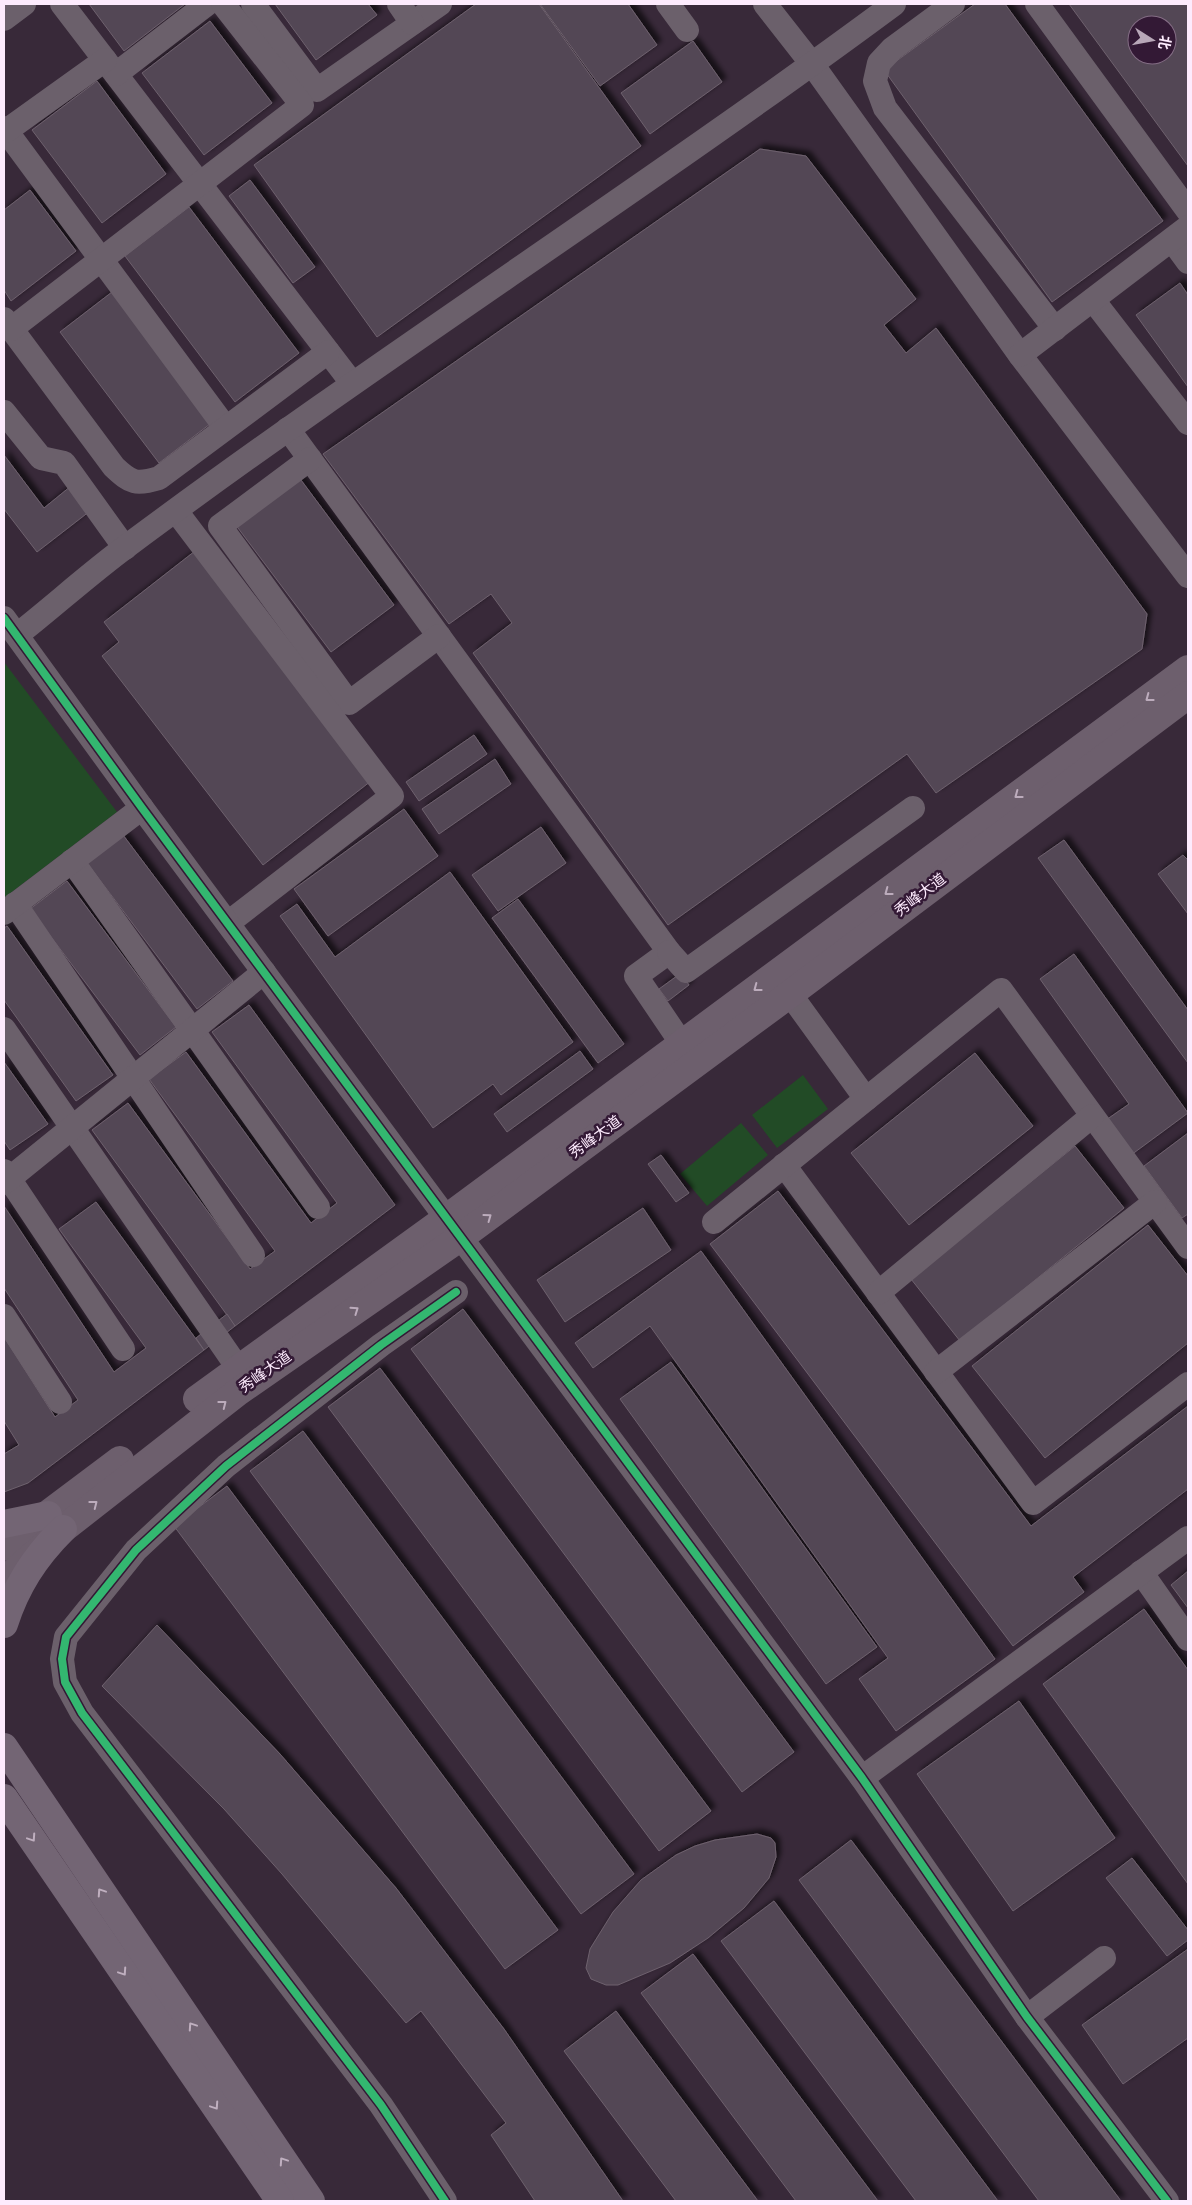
<svg xmlns="http://www.w3.org/2000/svg" width="1192" height="2205" font-family="Overpass,'Noto Sans SC',sans-serif">
<style>
.green{fill:#224b26}
.building{fill:#534754;stroke:#6e616e;fill-rule:evenodd;filter:url(#shadow)}
.lines{fill:none;stroke-linecap:round;stroke-linejoin:round}
.minor{stroke:#6b606b;stroke-width:24}
.major{stroke:#6d5f6d;stroke-width:28}
.highway{stroke:#736574;stroke-width:28}
.cycleway-casing{stroke:#331935;stroke-width:11}
.cycleway{stroke:#33b770;stroke-width:8}
.oneway{stroke:#bcacbc}
.oneway2{stroke:#bfafbf}
.labels{text-anchor:middle;dominant-baseline:central;stroke-width:5;stroke-linejoin:round;paint-order:stroke}
.street-label{font-size:15px;fill:#fdebfd;stroke:#331935}
</style>
<defs>
<filter id="shadow"><feDropShadow dx="4.5" dy="-4.5" stdDeviation="2.5" flood-color="#0009"/></filter>
</defs>
<rect width="100%" height="100%" fill="#382939"/>
<g class="green">
<polygon points="4,662 117,812 4,898"/>
<polygon points="803,1075 828,1109 777,1148 752,1115"/>
<polygon points="741,1123 768,1155 707,1206 680,1174"/>
</g>
<g class="building">
<polygon points="89,4 185,4 124,51"/>
<polygon points="275,4 368,4 377,15 316,60"/>
<polygon points="476,4 539,4 641,146 377,337 254,165"/>
<polygon points="540,4 628,4 657,45 600,86"/>
<polygon points="975,4 1005,4 1163,221 1052,302 884,70"/>
<path d="M1069 4H1188V166ZM1137 25H1167V55H1137Z"/>
<polygon points="210,21 272,103 204,155 142,73"/>
<polygon points="693,41 722,82 650,134 621,93"/>
<polygon points="97,81 166,174 102,223 32,130"/>
<polygon points="760,149 806,156 916,299 884,325 906,353 936,328 1147,614 1142,649 936,793 907,754 668,925 473,653 512,623 491,594 449,624 323,454"/>
<polygon points="250,180 315,267 293,283 229,196"/>
<polygon points="30,190 76,251 11,301 4,290 4,210"/>
<polygon points="189,207 299,353 235,402 125,256"/>
<polygon points="1180,283 1188,295 1188,387 1136,315"/>
<polygon points="112,292 210,424 159,463 60,332"/>
<polygon points="4,455 44,508 71,486 90,511 37,552 4,509"/>
<polygon points="298,476 394,605 331,652 235,524"/>
<polygon points="195,551 371,781 263,865 102,656 119,642 104,622"/>
<polygon points="474,735 487,754 419,801 406,782"/>
<polygon points="495,759 511,784 439,834 422,809"/>
<polygon points="404,809 438,856 328,936 294,889"/>
<polygon points="541,827 566,863 498,911 472,875"/>
<polygon points="123,835 233,981 197,1009 87,863"/>
<polygon points="1064,840 1188,1010 1188,1063 1038,858"/>
<polygon points="1183,855 1188,860 1188,914 1158,874"/>
<polygon points="450,872 573,1042 501,1095 493,1084 433,1128 280,916 297,904 335,957"/>
<polygon points="67,881 176,1027 140,1055 30,909"/>
<polygon points="518,899 624,1044 598,1063 492,918"/>
<polygon points="7,926 113,1075 76,1101 4,1000 4,928"/>
<polygon points="1074,954 1188,1113 1131,1155 1106,1120 1129,1104 1040,979"/>
<polygon points="681,973 689,985 668,1001 659,989"/>
<polygon points="249,1005 395,1205 235,1326 92,1130 128,1103 250,1269 275,1251 149,1079 186,1052 311,1223 337,1203 212,1032"/>
<polygon points="580,1051 593,1069 507,1132 494,1114"/>
<polygon points="975,1053 1033,1126 909,1225 851,1153"/>
<polygon points="4,1062 48,1124 10,1150 4,1141"/>
<polygon points="1188,1133 1188,1214 1182,1218 1144,1166"/>
<polygon points="1075,1146 1124,1208 960,1341 911,1279"/>
<polygon points="661,1155 689,1193 676,1202 648,1164"/>
<polygon points="778,1191 1031,1526 1188,1406 1188,1489 1073,1577 1084,1592 1013,1646 710,1244"/>
<polygon points="96,1202 204,1350 28,1483 4,1492 4,1454 19,1445 4,1421 4,1337 55,1417 78,1400 4,1288 4,1206 114,1372 146,1348 59,1229"/>
<polygon points="643,1208 671,1250 565,1322 537,1280"/>
<polygon points="1148,1225 1188,1276 1188,1343 1045,1458 972,1366"/>
<polygon points="701,1251 995,1659 896,1731 859,1679 888,1658 650,1326 593,1368 575,1343"/>
<polygon points="463,1309 794,1752 742,1792 411,1349"/>
<polygon points="227,1314 235,1326 204,1350 196,1338"/>
<polygon points="671,1362 877,1647 826,1684 620,1399"/>
<polygon points="380,1368 711,1811 659,1851 328,1407"/>
<polygon points="303,1431 634,1874 581,1914 250,1471"/>
<polygon points="227,1486 558,1930 505,1969 174,1526"/>
<polygon points="1188,1571 1188,1608 1171,1585"/>
<polygon points="1144,1609 1188,1670 1188,1884 1043,1684"/>
<polygon points="157,1625 280,1754 396,1888 504,2029 623,2201 535,2201 491,2135 506,2123 421,2011 406,2023 282,1874 224,1809 102,1686"/>
<polygon points="1019,1701 1115,1838 1013,1911 917,1774"/>
<polygon points="757,1834 771,1838 775,1843 776,1857 769,1878 744,1908 708,1938 670,1963 618,1985 606,1985 591,1979 586,1968 590,1949 613,1912 641,1880 676,1855 695,1846 715,1840"/>
<polygon points="851,1840 1121,2201 1039,2201 799,1880"/>
<polygon points="1132,1858 1188,1930 1188,1940 1167,1956 1106,1878"/>
<polygon points="774,1901 998,2201 916,2201 721,1941"/>
<polygon points="1188,1949 1188,2038 1123,2084 1082,2025"/>
<polygon points="693,1954 878,2201 796,2201 641,1993"/>
<polygon points="616,2011 758,2201 676,2201 564,2051"/>
</g>
<g class="lines">
<g class="minor">
<polyline points="62,4 352,383"/>
<polyline points="253,4 317,90 440,4"/>
<polyline points="399,4 412,23"/>
<polyline points="668,4 687,30"/>
<polyline points="765,4 812,64 1020,355 1188,576"/>
<polyline points="953,4 892,49 879,63 875,81 885,108 1055,329"/>
<polyline points="1037,4 1188,211"/>
<polyline points="4,19 24,4"/>
<polyline points="116,74 207,4"/>
<polyline points="4,128 225,427"/>
<polyline points="6,131 105,60"/>
<polyline points="1172,240 1188,262"/>
<polyline points="1093,300 1188,423"/>
<path d="M4 319 114 467C131 483 136 485 159 478L328 352"/>
<polyline points="11,329 302,105 223,4"/>
<polyline points="1020,355 1188,227"/>
<polyline points="4,412 41,458 64,463 125,548"/>
<polyline points="288,429 669,952 636,976 682,1044"/>
<polyline points="310,459 220,526 349,703 439,636"/>
<polyline points="176,511 392,796 228,923"/>
<polyline points="4,618 142,808 862,1778 1027,2017 1167,2201"/>
<path d="M17 635C54 606 89 574 127 546 378 359 643 190 894 4"/>
<polyline points="72,861 318,1207"/>
<polyline points="15,904 253,1255"/>
<polyline points="4,913 142,808"/>
<polyline points="669,952 686,971 913,808"/>
<polyline points="790,994 866,1099"/>
<polyline points="4,1029 238,1368"/>
<polyline points="784,1165 1033,1503 1188,1384"/>
<polyline points="4,1171 123,1349"/>
<polyline points="4,1183 264,972"/>
<polyline points="714,1222 1001,990 1188,1247"/>
<polyline points="878,1293 1092,1116"/>
<polyline points="4,1316 60,1402"/>
<polyline points="936,1372 1155,1202"/>
<polyline points="1141,1572 1188,1639"/>
<polyline points="862,1778 1188,1538"/>
<polyline points="1027,2017 1104,1958"/>
<polyline points="445,2201 381,2105 82,1713 65,1682 62,1659 66,1637 136,1550 226,1466 381,1345 456,1292"/>
</g>
<g class="major">
<polyline points="197,1399 448,1217 1188,669"/>
<polyline points="4,1547 120,1460"/>
<polyline points="4,1581 63,1529 238,1392 461,1237 790,994 1188,695"/>
</g>
<g class="highway">
<polyline points="4,1524 48,1515"/>
<path d="M4 1624C16 1586 35 1557 63 1529"/>
<polyline points="4,1747 311,2201"/>
<polyline points="4,1798 280,2201"/>
</g>
<g class="cycleway-casing">
<g id="cycleway">
<polyline points="4,618 142,808 862,1778 1027,2017 1167,2201"/>
<polyline points="445,2201 381,2105 82,1713 65,1682 62,1659 66,1637 136,1550 226,1466 381,1345 456,1292"/>
</g>
</g>
<use href="#cycleway" class="cycleway"/>
</g>
<defs><path id="oneway-chevron" d="M-2-3.5L2.5 0L-2 3.5" fill="none" stroke-width="1.6" stroke-linecap="round" stroke-linejoin="round" transform="scale(1.25)"/></defs>
<g class="oneway">
<use href="#oneway-chevron" transform="translate(1149 698) rotate(143)"/>
<use href="#oneway-chevron" transform="translate(1018 795) rotate(143)"/>
<use href="#oneway-chevron" transform="translate(888 892) rotate(143)"/>
<use href="#oneway-chevron" transform="translate(757 988) rotate(143)"/>
<use href="#oneway-chevron" transform="translate(488 1217) rotate(-36)"/>
<use href="#oneway-chevron" transform="translate(355 1310) rotate(-35)"/>
<use href="#oneway-chevron" transform="translate(223 1404) rotate(-38)"/>
<use href="#oneway-chevron" transform="translate(94 1504) rotate(-38)"/>
</g>
<g class="oneway2">
<use href="#oneway-chevron" transform="translate(32 1838) rotate(56)"/>
<use href="#oneway-chevron" transform="translate(101 1892) rotate(-124)"/>
<use href="#oneway-chevron" transform="translate(123 1972) rotate(56)"/>
<use href="#oneway-chevron" transform="translate(192 2026) rotate(-124)"/>
<use href="#oneway-chevron" transform="translate(215 2106) rotate(56)"/>
<use href="#oneway-chevron" transform="translate(283 2161) rotate(-124)"/>
</g>
<g class="labels">
<g class="street-label">
<text transform="translate(921 896) rotate(-37)">秀峰大道</text>
<text transform="translate(596 1138) rotate(-36)">秀峰大道</text>
<text transform="translate(266 1373) rotate(-35)">秀峰大道</text>
</g>
</g>
<rect width="1192" height="2205" fill="none" stroke="#fdebfd" stroke-width="10"/>
<g transform="translate(1152 40) rotate(101)"><circle r="24" fill="#331935" stroke="#846d85"/>
<path d="M0-4L9 19L0 12L-9 19Z" fill="#b8a7b8"/>
<text y="-8" font-size="14" font-weight="bold" text-anchor="middle" fill="#fdebfd">北</text>
</g>
</svg>
